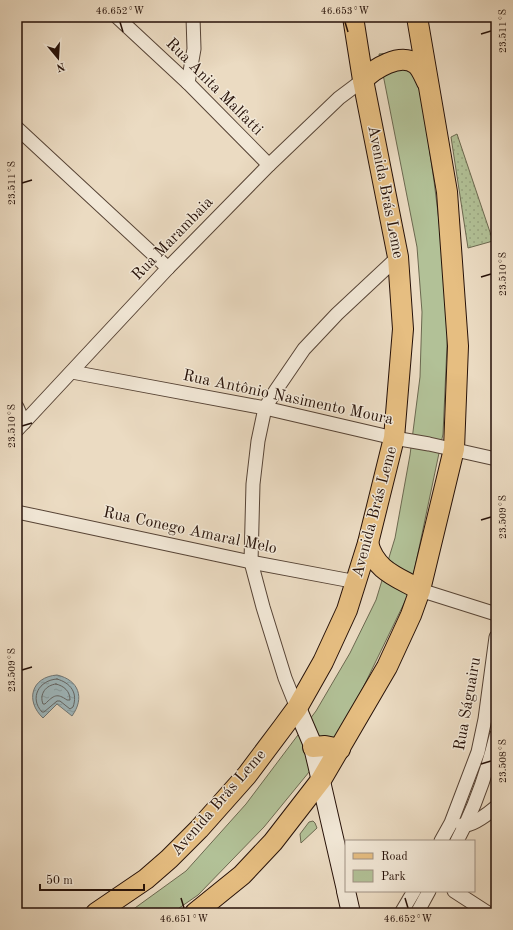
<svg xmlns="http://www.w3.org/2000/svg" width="513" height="930" font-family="'Old Standard TT',serif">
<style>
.grass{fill:url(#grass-dots);stroke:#6c6950}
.park{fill:#b2c197;stroke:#6c6950}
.water{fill:url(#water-ripples);stroke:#6e7575}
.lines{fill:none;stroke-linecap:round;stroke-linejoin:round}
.shore{stroke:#626463;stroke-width:1}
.street-casing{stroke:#574436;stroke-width:15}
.secondary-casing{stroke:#261108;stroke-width:20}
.primary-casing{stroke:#261108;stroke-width:22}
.street{stroke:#f2e8d7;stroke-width:13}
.secondary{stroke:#f2e8d7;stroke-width:18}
.primary{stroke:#e6be81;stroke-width:20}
.ticks{fill:none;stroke:#261108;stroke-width:1.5}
.labels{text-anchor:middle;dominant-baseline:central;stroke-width:3;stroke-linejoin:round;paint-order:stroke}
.street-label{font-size:16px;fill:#261108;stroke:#f2e8d7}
.neatline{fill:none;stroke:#261108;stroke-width:1.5}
.ticks-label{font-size:10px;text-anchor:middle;fill:#261108}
</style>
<defs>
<pattern id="grass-dots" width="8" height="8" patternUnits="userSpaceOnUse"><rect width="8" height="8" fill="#b2c197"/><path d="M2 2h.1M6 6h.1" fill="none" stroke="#99a581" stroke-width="1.8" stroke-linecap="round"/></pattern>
<pattern id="water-ripples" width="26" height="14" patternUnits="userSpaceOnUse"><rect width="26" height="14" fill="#9eb8be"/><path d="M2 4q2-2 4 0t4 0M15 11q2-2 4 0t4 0" fill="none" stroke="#889da2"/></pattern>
</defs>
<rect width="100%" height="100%" fill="#ebdbc2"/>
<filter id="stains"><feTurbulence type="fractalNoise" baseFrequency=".005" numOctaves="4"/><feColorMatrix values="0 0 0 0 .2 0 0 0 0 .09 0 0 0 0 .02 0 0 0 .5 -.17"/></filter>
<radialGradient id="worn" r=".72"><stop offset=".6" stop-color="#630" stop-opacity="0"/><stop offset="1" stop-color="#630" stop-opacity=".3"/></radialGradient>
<polygon class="grass" points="457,134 493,241 468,248 451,137"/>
<g class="park">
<polygon points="415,51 434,181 449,301 443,434 410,591 341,733 264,827 198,895 172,913 128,913 186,871 246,804 316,711 350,653 376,600 395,538 410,455 420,377 422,312 417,247 379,54"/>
<polygon points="313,821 315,823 317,828 301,843 300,834 309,822"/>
</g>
<path class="water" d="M57 675C79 680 85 698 72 716L57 704 43 718C25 701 31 677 57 675Z"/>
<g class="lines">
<g class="shore">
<path d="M57 679C71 683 78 693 73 707L70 709 60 701H57L44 712H42C29 698 39 680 57 679Z"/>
<path d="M56 684C64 686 70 691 70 700H67C57 693 54 695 45 704H43C39 694 46 685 56 684Z"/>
</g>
<g class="street-casing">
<g id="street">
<polyline points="117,17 188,83 269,165"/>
<polyline points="188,83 194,49 193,17"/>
<polyline points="17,128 168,268"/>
<polyline points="72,372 265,408 394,438 429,444 496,459"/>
<polyline points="17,407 24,423"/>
<polyline points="17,430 168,268 269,165 339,98 363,80"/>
<polyline points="17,512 251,562 357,582"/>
<polyline points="420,590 496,614"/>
<polyline points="297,708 285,678 263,607 251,562 253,484 258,441 265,408 276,390 304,349 337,314 398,257"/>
<path d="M462 825C471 827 489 813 496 807"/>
<polyline points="441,841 451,823 478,752 485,719 496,637"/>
<path d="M457 841C475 808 487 772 496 736"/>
<polyline points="454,891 488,913"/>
<polyline points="401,913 414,891"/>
<polyline points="417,913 429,891"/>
</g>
</g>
<g class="secondary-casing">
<g id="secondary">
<polyline points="297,708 312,743 317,764 346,890"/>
<polyline points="346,891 351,913"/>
</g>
</g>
<g class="primary-casing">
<g id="primary">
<path d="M363 80C374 69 400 52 416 64 421 68 424 76 427 82"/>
<path d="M368 543C375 571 398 577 420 590"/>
<polyline points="313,747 325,746 340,749"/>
<polyline points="96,913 146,879 169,859 199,829 247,775 283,727 297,708 323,662 347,610 368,543 394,438 403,329 398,257 363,80 353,17"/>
<polyline points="195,913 242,875 273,842 321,780 387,667 411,615 420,590 454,449 458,346 447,192 417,17"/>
</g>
</g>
<use href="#street" class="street"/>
<use href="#secondary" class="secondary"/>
<use href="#primary" class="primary"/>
</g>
<path class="ticks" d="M120 22 123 32M345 22 348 32M481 34 491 31M22 183 32 180M481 277 491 274M22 426 32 423M481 520 491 517M22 670 32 667M481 764 491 761M181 898 184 908M405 898 408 908"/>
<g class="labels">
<g class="street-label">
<text transform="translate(214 87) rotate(45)">Rua Anita Malfatti</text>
<text transform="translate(385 192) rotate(79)">Avenida Brás Leme</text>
<text transform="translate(173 239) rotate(-46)">Rua Marambaia</text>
<text transform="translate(288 398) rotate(12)">Rua Antônio Nasimento Moura</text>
<text transform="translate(375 512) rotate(-75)">Avenida Brás Leme</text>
<text transform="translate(190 531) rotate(12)">Rua Conego Amaral Melo</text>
<text transform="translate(468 704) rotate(-80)">Rua Ságuairu</text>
<text transform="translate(219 803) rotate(-49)">Avenida Brás Leme</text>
</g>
</g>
<rect width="513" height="930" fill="none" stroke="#ebdbc2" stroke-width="44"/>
<rect x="345" y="840" width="130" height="52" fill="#f2e8d7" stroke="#a09284"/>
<rect x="353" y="853" width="20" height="6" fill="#e6be81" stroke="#a09284"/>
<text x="381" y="860" font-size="12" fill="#261108">Road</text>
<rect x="353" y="870" width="20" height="12" fill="#b2c197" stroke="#a09284"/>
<text x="381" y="880" font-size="12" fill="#261108">Park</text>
<g transform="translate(58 58) rotate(162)" stroke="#f2e8d7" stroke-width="3" paint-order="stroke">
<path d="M0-3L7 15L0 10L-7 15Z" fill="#261108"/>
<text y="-6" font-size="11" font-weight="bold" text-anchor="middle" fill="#261108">N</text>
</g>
<path d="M40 884v6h104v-6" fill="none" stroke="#261108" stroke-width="2"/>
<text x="46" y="884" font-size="12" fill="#261108" stroke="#f2e8d7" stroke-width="3" paint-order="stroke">50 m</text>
<rect x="22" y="22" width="469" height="886" class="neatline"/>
<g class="ticks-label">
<text x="120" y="14">46.652°W</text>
<text x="345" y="14">46.653°W</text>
<text transform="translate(502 31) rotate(-90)" y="4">23.511°S</text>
<text transform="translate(11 183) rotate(-90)" y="4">23.511°S</text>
<text transform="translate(502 274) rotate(-90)" y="4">23.510°S</text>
<text transform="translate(11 426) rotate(-90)" y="4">23.510°S</text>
<text transform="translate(502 517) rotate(-90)" y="4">23.509°S</text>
<text transform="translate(11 670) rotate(-90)" y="4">23.509°S</text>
<text transform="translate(502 761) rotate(-90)" y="4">23.508°S</text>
<text x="184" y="922">46.651°W</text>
<text x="408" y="922">46.652°W</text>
</g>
<rect width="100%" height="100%" filter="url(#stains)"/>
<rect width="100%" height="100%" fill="url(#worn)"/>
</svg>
